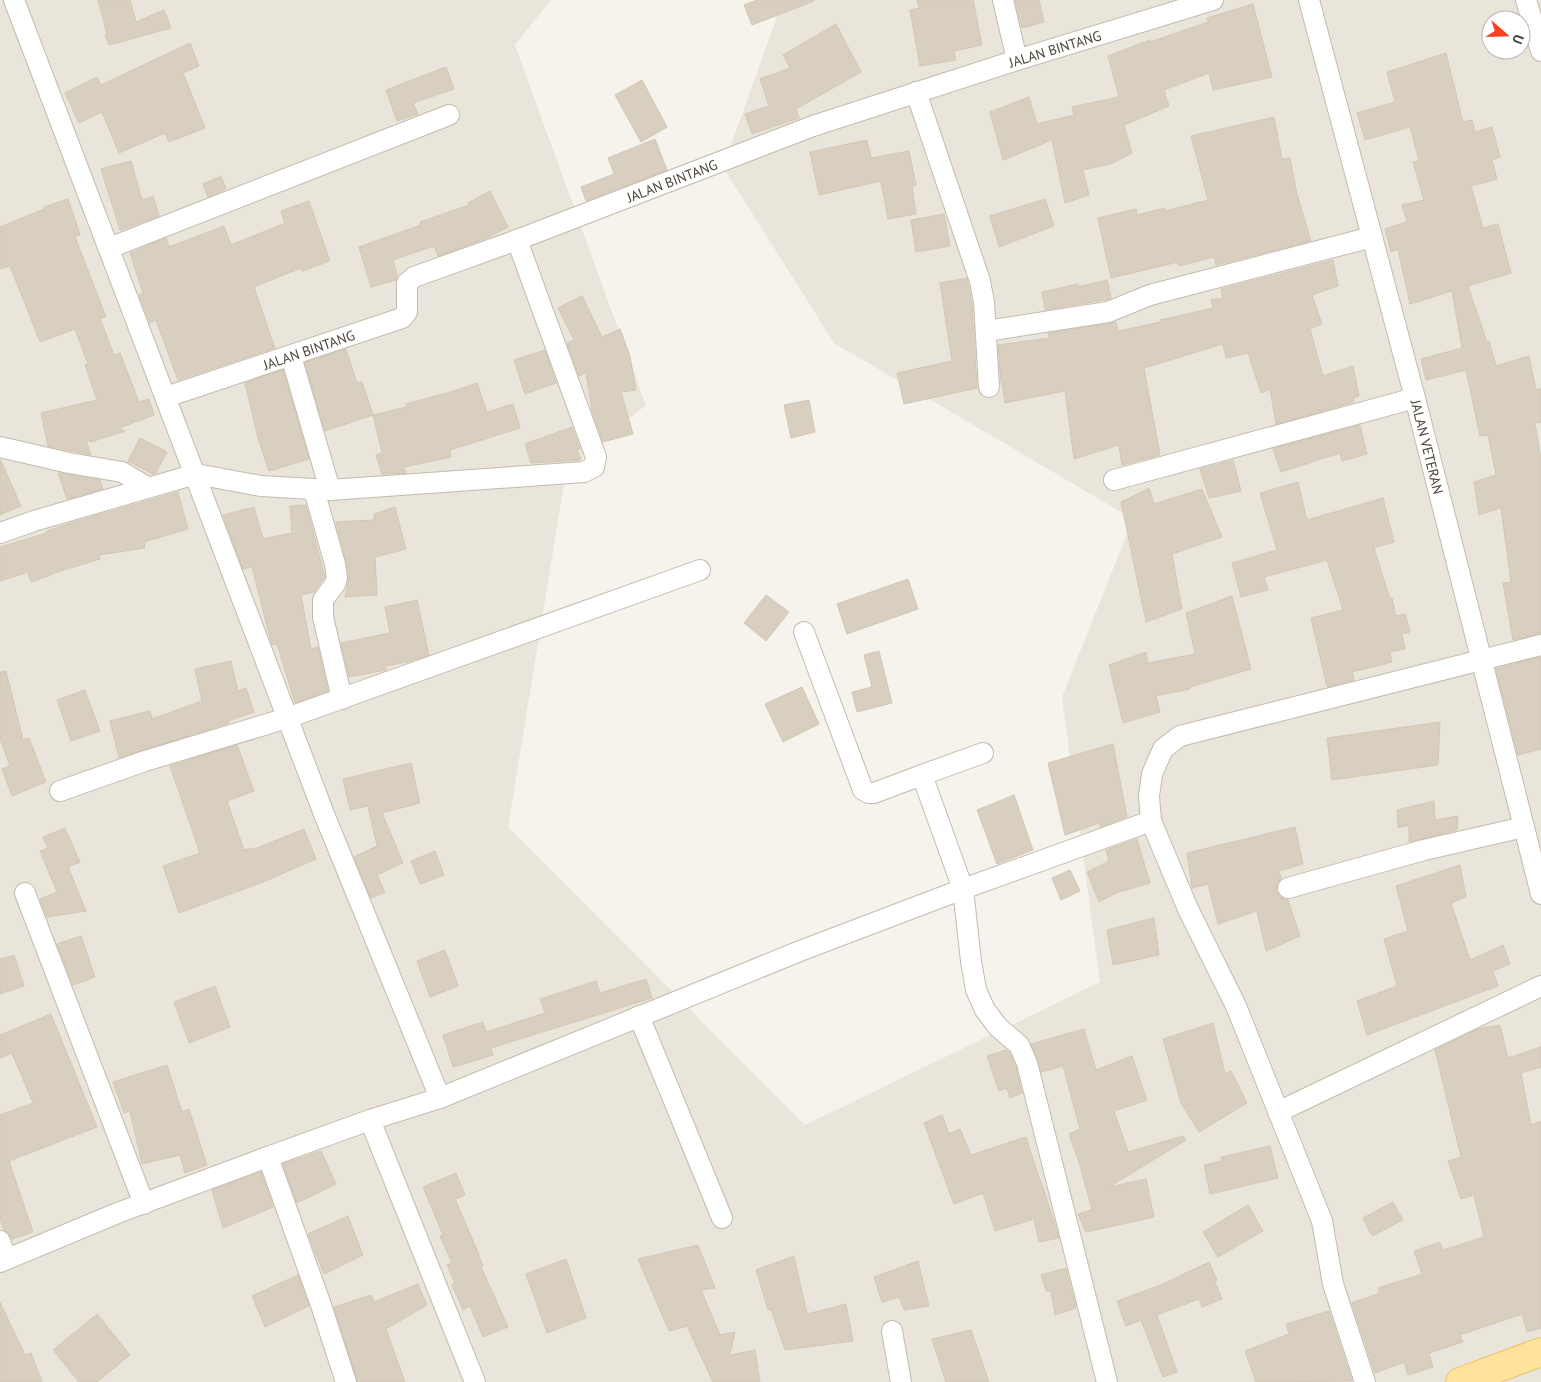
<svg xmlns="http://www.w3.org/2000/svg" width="1541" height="1382" font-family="'PT Sans',sans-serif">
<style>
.residential{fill:#eae5da;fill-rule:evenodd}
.building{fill:#d8cfc1;stroke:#d3c7b4}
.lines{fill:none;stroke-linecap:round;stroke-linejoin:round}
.street-casing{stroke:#c2bbae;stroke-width:22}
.primary-casing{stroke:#e6c16a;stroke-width:30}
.street{stroke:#fff;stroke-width:20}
.primary{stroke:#ffe39c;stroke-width:28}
.labels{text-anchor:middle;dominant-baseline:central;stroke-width:4;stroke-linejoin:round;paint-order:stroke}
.street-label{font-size:14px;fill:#4b4439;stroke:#fff}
</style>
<rect width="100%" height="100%" fill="#f6f3ec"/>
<path class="residential" d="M0 0H551L515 45 646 405 566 472 508 827 805 1125 1100 982 1062 697 1133 519 834 343 723 167 783 0H1541V1382H0ZM1491 20H1521V50H1491Z"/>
<g class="building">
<polygon points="98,0 130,0 136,22 164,10 171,28 109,45 105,35 107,34"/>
<polygon points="757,0 813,0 814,1 752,25 744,5"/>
<polygon points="917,0 973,0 982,45 954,51 956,60 920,66 910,10 919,8"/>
<polygon points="1015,0 1039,0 1044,22 1022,28"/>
<polygon points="1253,4 1272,77 1213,90 1209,73 1164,90 1169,106 1124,125 1132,153 1111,164 1083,170 1089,195 1065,203 1052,140 1003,160 990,112 1029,97 1037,124 1074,115 1072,107 1119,97 1108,56 1150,40 1150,42 1208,22 1207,18"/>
<polygon points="836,24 861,72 796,109 799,118 752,134 745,114 769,106 760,79 790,68 783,55"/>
<polygon points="190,43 199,66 183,73 205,128 169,142 165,133 119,153 102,112 79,123 65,93 97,77 101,85"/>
<polygon points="1446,53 1463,122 1472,120 1475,132 1492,127 1500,157 1492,160 1497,179 1471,186 1483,228 1498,224 1511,273 1468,286 1487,342 1489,341 1496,366 1529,356 1536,390 1541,388 1541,422 1535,423 1541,459 1541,633 1513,640 1503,583 1511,582 1501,508 1479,515 1474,482 1496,475 1488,435 1480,436 1466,370 1426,380 1421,359 1462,348 1452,291 1410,304 1398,249 1391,252 1385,229 1407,222 1402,205 1424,200 1413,162 1419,161 1410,127 1365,140 1357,113 1395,102 1387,72"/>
<polygon points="446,67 454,89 413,103 418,114 397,121 386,90"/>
<polygon points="642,80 667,127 641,142 615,95"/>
<polygon points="1274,117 1282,159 1290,158 1297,194 1311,241 1216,265 1214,257 1179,266 1178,262 1111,278 1098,218 1136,209 1137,215 1165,208 1165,211 1208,200 1191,136"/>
<polygon points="655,139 667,170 586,201 581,187 614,174 608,158"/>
<polygon points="867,140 871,158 909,151 916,185 912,186 916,214 888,219 881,181 819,195 810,152"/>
<polygon points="131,161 142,200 153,196 159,216 120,230 101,169"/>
<polygon points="221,176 226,189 208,197 203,184"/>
<polygon points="490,191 508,227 484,239 438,256 434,246 393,260 397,276 396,280 371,287 359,247 421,225 420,222 469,205 468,203"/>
<polygon points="68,199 80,235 75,237 106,317 100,319 114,355 120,353 139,402 149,399 154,415 119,428 125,431 91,442 86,440 91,455 48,446 41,413 97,400 85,365 88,364 75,329 40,342 10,266 0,269 0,227 44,209 44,207"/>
<polygon points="1045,199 1054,226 999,247 990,216"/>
<polygon points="309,201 330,261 302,271 301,268 254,287 275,348 178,380 156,320 150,323 139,295 143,293 130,253 166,238 169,247 224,226 231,245 285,223 281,211"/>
<polygon points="944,214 950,246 916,252 911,220"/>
<polygon points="1333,260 1338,286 1312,295 1322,324 1310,329 1323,376 1353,366 1359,396 1353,398 1354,402 1276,424 1270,389 1261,393 1248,353 1226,358 1223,344 1144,368 1160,455 1122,465 1119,445 1074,459 1065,391 1005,403 1002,383 1001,383 998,345 1049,338 1048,333 1116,322 1118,331 1161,322 1160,320 1213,308 1211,300 1223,298 1221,289"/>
<polygon points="967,278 972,304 977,388 904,404 897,373 952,361 940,283"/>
<polygon points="1107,280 1111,298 1105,300 1045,310 1042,292 1078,284 1078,287"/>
<polygon points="582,296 602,337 620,329 630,356 636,390 621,392 633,434 603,442 592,411 586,373 579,376 567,343 574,340 558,308"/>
<polygon points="346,349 357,383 362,382 373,415 325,431 305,363"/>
<polygon points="545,350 556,383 525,394 514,360"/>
<polygon points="283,370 309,459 269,471 258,438 245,383"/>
<polygon points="477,383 487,412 513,404 520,428 450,450 451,457 404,467 406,473 382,474 376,455 382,453 373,415 407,407 406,404 454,391"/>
<polygon points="809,400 815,432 791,438 784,405"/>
<polygon points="1360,425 1367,454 1342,461 1340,453 1281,472 1273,449"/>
<polygon points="572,427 580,449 577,450 581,460 531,463 525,444"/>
<polygon points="140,438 167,452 156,473 153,474 128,461"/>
<polygon points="0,459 21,506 0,515"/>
<polygon points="1233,460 1241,491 1209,498 1200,469"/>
<polygon points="58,473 100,480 103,489 67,499"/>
<polygon points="1298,482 1307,520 1383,498 1394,542 1374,548 1390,599 1392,598 1396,616 1405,614 1410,632 1402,634 1405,649 1390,652 1392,662 1352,672 1354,680 1327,687 1311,618 1343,610 1327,560 1264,577 1268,590 1241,597 1232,563 1277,550 1260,493"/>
<polygon points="1149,488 1154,504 1202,489 1222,537 1172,554 1182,609 1146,622 1121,502"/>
<polygon points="178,492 188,529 144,542 145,548 99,555 100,559 51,574 51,575 31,582 28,572 0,581 0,547 47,533 47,531 74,522"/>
<polygon points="306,505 325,577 314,592 301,595 311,649 318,647 328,691 295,703 277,644 272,645 271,642 252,567 243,569 223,515 254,507 263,539 292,533 290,506"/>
<polygon points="395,507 406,549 375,557 377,595 345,597 349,576 346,561 336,522 374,520 374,514"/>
<polygon points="908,579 918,609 847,634 837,604"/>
<polygon points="766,595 789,612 766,641 744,623"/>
<polygon points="1232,596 1251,669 1190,687 1190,689 1156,696 1160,712 1123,723 1109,665 1146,652 1148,663 1195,654 1186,613"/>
<polygon points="417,600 429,655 411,661 386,666 386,670 349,677 341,643 390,633 385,607"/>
<polygon points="879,651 892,703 857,712 852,692 872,687 864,655"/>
<polygon points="1541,657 1541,749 1518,755 1496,669"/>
<polygon points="231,661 238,691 246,688 254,712 228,721 229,723 119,758 110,721 150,711 152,719 202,701 195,669"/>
<polygon points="6,671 23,740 29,738 46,782 12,796 2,769 10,766 0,739 0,672"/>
<polygon points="802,687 819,724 783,742 765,704"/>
<polygon points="85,690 100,731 71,741 57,700"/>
<polygon points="1440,722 1438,765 1332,780 1327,738"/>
<polygon points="1113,744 1127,817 1100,827 1099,823 1065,835 1048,763"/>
<polygon points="237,745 254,791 227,801 244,850 251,848 252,850 304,829 316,859 263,882 179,913 163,866 200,853 170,766"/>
<polygon points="411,763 420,803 382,813 403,863 377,875 385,892 371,898 354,857 377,846 368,806 350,810 343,779"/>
<polygon points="1014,795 1033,850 997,864 977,810"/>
<polygon points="1434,801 1435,820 1458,816 1457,830 1409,842 1409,825 1398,828 1397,810"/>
<polygon points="1295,827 1303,864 1279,871 1281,878 1277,885 1276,891 1280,897 1288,900 1300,936 1266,951 1257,911 1218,924 1208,884 1192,888 1187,853"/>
<polygon points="65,828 80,862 68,867 86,911 47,917 40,899 57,892 40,851 48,848 43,837"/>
<polygon points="1137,839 1150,883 1116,893 1099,902 1087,872 1109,861 1106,850"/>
<polygon points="435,851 444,875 420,884 411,861"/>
<polygon points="1460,865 1466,897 1451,903 1470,960 1503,945 1510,964 1493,971 1498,986 1367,1035 1357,1001 1397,986 1384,939 1408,931 1396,886"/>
<polygon points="1070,870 1080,891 1061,900 1052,878"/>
<polygon points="1154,918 1159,955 1113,965 1107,930"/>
<polygon points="81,936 95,977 73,985 57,944"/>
<polygon points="445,950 458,986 430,997 417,961"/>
<polygon points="14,955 24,986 0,994 0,959"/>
<polygon points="646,979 652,998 491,1048 493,1055 453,1067 443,1035 483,1022 486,1032 545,1013 540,999 596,981 600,993"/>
<polygon points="215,986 230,1027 189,1043 174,1002"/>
<polygon points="51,1014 97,1127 9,1161 33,1232 12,1239 8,1232 4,1230 0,1219 0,1115 33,1103 12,1053 0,1058 0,1035"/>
<polygon points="1213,1023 1225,1074 1231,1071 1247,1103 1199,1132 1181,1103 1163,1039"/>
<polygon points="1500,1025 1508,1058 1541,1047 1541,1067 1521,1073 1531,1125 1541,1121 1541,1328 1527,1332 1522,1314 1460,1335 1463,1342 1429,1353 1433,1367 1408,1375 1404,1362 1375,1373 1352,1303 1380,1293 1378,1288 1422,1274 1414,1251 1440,1242 1443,1250 1484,1237 1474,1195 1461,1199 1448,1161 1461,1157 1435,1050 1478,1029"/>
<polygon points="1084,1029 1096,1070 1132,1056 1147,1100 1114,1111 1128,1152 1183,1136 1186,1140 1109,1187 1146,1179 1154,1217 1086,1232 1078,1214 1092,1210 1079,1162 1069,1134 1080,1129 1063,1066 1041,1072 1031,1044"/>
<polygon points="1006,1050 1009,1052 1016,1067 1022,1093 1010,1098 1007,1088 999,1091 987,1056"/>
<polygon points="167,1065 182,1112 189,1109 207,1165 185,1173 180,1155 142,1164 130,1111 124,1113 113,1082"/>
<polygon points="942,1115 949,1134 960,1129 971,1155 1026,1137 1040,1181 1041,1181 1059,1238 1039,1242 1034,1219 995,1231 983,1193 954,1204 924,1123"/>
<polygon points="1270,1146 1278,1178 1210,1194 1204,1165 1222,1161 1221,1157"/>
<polygon points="321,1151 336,1184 297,1203 283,1164"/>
<polygon points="261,1172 273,1207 223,1228 212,1190"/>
<polygon points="456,1173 465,1195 455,1199 477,1250 483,1266 481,1267 508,1327 483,1337 470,1306 463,1310 452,1285 455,1283 447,1265 452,1263 440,1236 443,1235 423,1187"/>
<polygon points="1393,1202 1403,1220 1372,1236 1363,1218"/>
<polygon points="1248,1205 1263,1231 1218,1257 1203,1232"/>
<polygon points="348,1216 363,1255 324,1274 308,1234"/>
<polygon points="698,1245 715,1288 701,1290 720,1335 735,1332 730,1355 755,1350 760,1382 713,1382 687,1326 669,1331 638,1259"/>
<polygon points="794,1256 807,1314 846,1304 853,1341 785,1350 771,1309 768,1310 756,1270"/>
<polygon points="566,1259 586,1318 547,1333 526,1274"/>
<polygon points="918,1261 929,1306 904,1310 899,1297 882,1302 874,1277"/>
<polygon points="1209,1262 1217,1280 1215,1282 1222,1299 1202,1307 1199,1299 1157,1315 1177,1372 1163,1377 1141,1320 1126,1326 1117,1301 1161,1285"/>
<polygon points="1066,1268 1076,1308 1055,1315 1051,1291 1046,1291 1041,1275"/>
<polygon points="298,1275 309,1306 265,1327 252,1296"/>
<polygon points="418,1284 427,1305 386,1329 405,1382 358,1382 334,1307 371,1295 374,1302"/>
<polygon points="0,1302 25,1355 31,1353 42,1382 0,1382"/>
<polygon points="1329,1311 1352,1381 1256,1382 1245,1351 1289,1334 1286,1324"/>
<polygon points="97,1314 130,1355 97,1382 79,1382 53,1350"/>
<polygon points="971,1330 989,1382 946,1382 932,1339"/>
</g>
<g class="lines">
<g class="street-casing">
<g id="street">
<polyline points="14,0 324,814 440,1098"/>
<polyline points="1003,0 1017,60"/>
<polyline points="1309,0 1415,398 1541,894"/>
<polyline points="1526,0 1541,51"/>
<polyline points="916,92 980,281 984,302 989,387"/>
<polyline points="109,248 449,115"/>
<polyline points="986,331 1108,312 1150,295 1372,237"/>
<polyline points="291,356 330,490"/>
<polyline points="166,397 402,318 407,312 407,283 414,277 517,240 813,126 1017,60 1213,0"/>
<polyline points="0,447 69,463 122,472 147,487"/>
<polyline points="1114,480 1415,398"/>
<polyline points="314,490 335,564 337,578 335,584 323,600 323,617 342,699"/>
<polyline points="0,533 34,521 196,474 261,486 330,490 584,472 594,467 596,457 517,240"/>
<polyline points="804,632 863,790 869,793 874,793 922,775 963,889 971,961 976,990 985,1010 998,1027 1019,1045 1027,1063 1107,1382"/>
<polyline points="922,775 983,753"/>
<polyline points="60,791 145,761 287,718 700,570"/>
<polyline points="1288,888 1424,850 1524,827"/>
<polyline points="25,893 144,1204"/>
<polyline points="639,1016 722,1218"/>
<polyline points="1278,1112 1541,986"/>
<polyline points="370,1120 475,1382"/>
<polyline points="268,1157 321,1305 346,1382"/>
<polyline points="0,1241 6,1259"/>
<polyline points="0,1262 120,1212 254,1162 370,1120 440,1098 800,951 963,889 1151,821"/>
<polyline points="892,1331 901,1382"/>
<polyline points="1365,1382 1333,1284 1322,1221 1236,1006 1188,909 1151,821 1149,796 1152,774 1163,749 1180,736 1541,645"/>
</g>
</g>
<g class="primary-casing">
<polyline id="primary" points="1460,1382 1541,1352"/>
</g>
<use href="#street" class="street"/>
<use href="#primary" class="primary"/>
</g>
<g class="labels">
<g class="street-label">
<text transform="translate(1055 49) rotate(-17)">JALAN BINTANG</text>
<text transform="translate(672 181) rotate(-21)">JALAN BINTANG</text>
<text transform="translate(309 350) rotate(-19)">JALAN BINTANG</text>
<text transform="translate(1427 447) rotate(76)">JALAN VETERAN</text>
</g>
</g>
<g transform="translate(1506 35) rotate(110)"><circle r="24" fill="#ffffff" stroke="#b7b4b0"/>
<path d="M0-4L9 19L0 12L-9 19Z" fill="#fc3f1d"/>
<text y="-8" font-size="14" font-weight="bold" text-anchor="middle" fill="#4b4439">U</text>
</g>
</svg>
